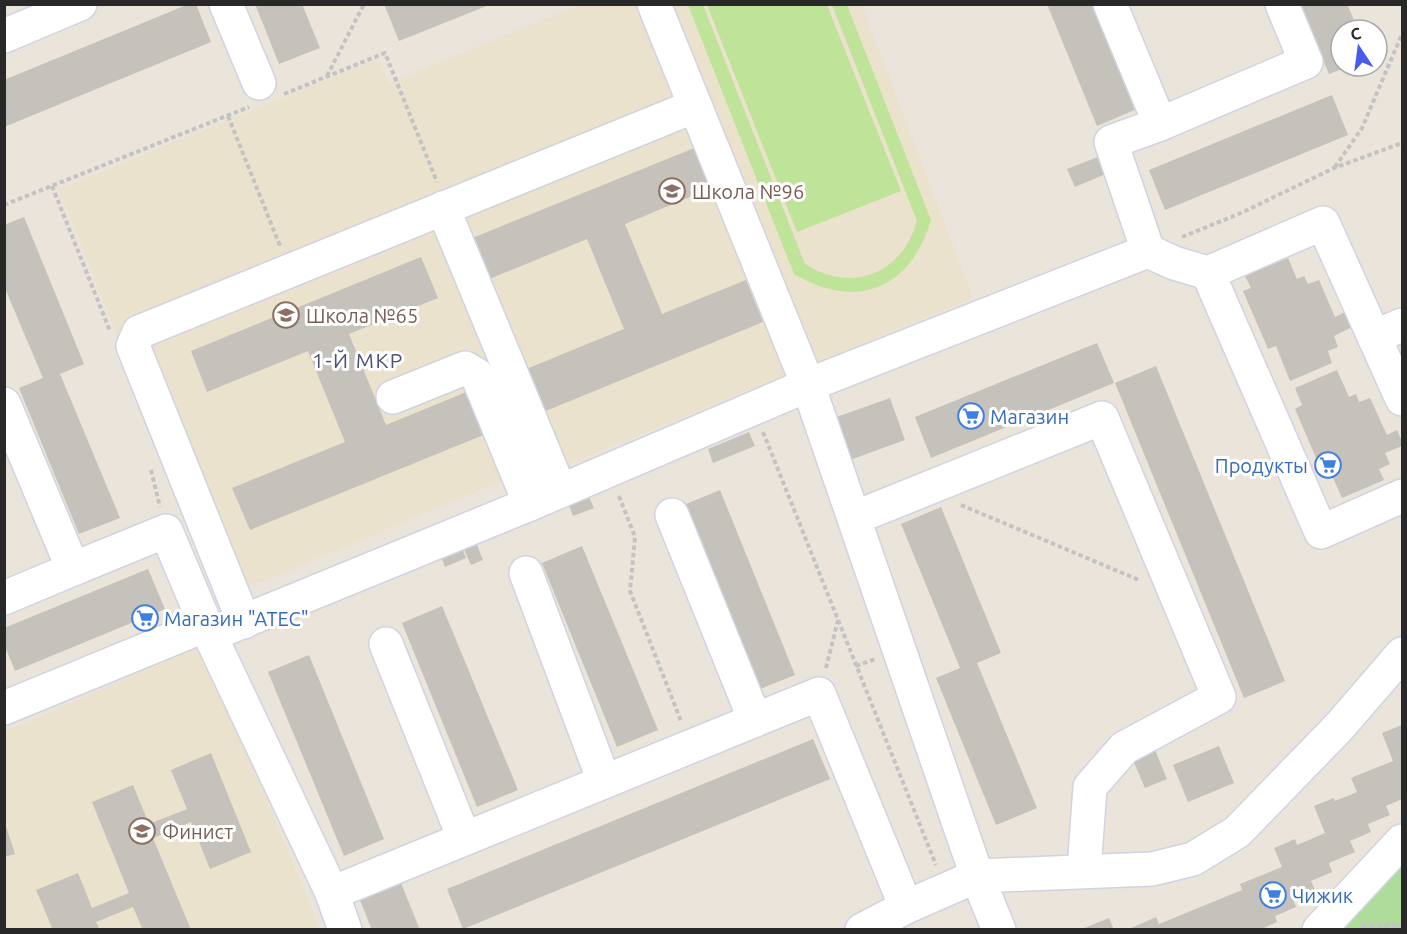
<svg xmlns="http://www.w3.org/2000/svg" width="1407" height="934" font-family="Ubuntu,sans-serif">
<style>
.education{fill:#eae2cc}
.green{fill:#aedd9b}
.pitch{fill:#bfe398}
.building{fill:#c5c1bb}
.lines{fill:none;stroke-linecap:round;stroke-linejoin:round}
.minor-casing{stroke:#d1d3e0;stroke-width:36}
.path{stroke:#c3c3c3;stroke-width:4;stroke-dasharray:4.5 3;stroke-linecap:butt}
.minor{stroke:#fff;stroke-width:33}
.labels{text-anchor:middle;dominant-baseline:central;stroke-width:6;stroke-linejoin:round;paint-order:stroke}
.education-label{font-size:20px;fill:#785e54;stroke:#fff;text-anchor:start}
.shop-label{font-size:20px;fill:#366cbe;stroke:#fff;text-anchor:start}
.neighbourhood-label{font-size:21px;letter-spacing:1.5px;fill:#4d5275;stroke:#fff}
</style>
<rect width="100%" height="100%" fill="#eae4db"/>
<g class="education">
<polygon points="580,5 862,5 973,298 544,474 540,465 222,598 59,189 378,59 389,83"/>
<polygon points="203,645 320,929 5,929 4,732"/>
</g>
<polygon class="green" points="1402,853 1402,929 1330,929"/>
<g class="pitch">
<path d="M688 5H703L805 264C852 294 902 274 917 221L832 5H847L931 220C911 289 856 311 794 274Z"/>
<polygon points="707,5 827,5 901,191 797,232"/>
</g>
<g class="building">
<polygon points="189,4 196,4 211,42 4,127 4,80"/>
<polygon points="255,4 302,4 320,48 279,64"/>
<polygon points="384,4 489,4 489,5 399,41"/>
<polygon points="1047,4 1094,4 1137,109 1097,126"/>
<polygon points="1300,4 1347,4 1358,30 1341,30 1341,66 1349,66 1329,74"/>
<polygon points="1332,95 1348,135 1165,210 1149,170"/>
<polygon points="704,144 721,184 625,224 662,314 746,280 763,322 531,417 514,374 624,329 587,239 487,280 470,239"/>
<polygon points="1103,155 1110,172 1075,187 1067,169"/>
<polygon points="24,217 84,364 60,374 120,518 79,534 19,388 43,378 4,286 4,225"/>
<polygon points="421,257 438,298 349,334 386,425 469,391 486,434 250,530 232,488 345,442 308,351 207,392 191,351"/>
<polygon points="1288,258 1297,279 1304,276 1308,284 1319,280 1335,317 1345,312 1352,327 1334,336 1338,347 1328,351 1332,363 1290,381 1276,346 1268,349 1243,291 1251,288 1245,276"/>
<polygon points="1097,343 1114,383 931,458 915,417"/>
<polygon points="1156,366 1285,681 1244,698 1115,383"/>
<polygon points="1337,370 1349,397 1356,394 1359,402 1370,398 1387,435 1397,430 1402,442 1402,446 1385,453 1390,464 1379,469 1384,480 1342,498 1327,464 1320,467 1295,409 1302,405 1295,388"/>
<polygon points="890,398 905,440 847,461 831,419"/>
<polygon points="749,432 755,446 713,463 708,449"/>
<polygon points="720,490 795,675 755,691 679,507"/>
<polygon points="588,495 594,508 573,516 568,503"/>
<polygon points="941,507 1001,653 977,663 1037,808 996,825 936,678 960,668 901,524"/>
<polygon points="475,540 483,560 471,565 462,545"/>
<polygon points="460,544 466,558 445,567 439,552"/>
<polygon points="582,546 658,730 617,747 542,563"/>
<polygon points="148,569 165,609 15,671 4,644 4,628"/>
<polygon points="442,606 518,790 477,807 402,623"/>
<polygon points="309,655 384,839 344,856 268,672"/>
<polygon points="1402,725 1402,799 1386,806 1390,815 1368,824 1371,832 1350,841 1355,852 1329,863 1332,872 1311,881 1315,890 1293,899 1296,907 1275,916 1277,922 1260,930 1127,930 1156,917 1159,924 1242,890 1240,884 1282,867 1274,848 1295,839 1297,845 1325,833 1314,806 1334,798 1335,801 1357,792 1351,778 1393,761 1382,733"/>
<polygon points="813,739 830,779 463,929 447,889"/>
<polygon points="1219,746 1234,783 1188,802 1173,765"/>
<polygon points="1155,750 1167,779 1145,788 1133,760"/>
<polygon points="211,753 251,852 210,869 191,822 153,838 191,930 143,930 133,907 96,922 100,930 53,930 36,890 78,873 92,908 129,893 92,802 133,785 149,824 187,809 171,770"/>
<polygon points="4,820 15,854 4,857"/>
<polygon points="401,883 420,930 372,930 360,900"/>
<polygon points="1109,918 1114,930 1082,930 1082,929"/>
</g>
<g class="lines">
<g class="minor-casing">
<g id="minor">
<polyline points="226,4 259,83"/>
<polyline points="654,4 808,385 977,876 999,930"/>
<polyline points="1110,4 1160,124 1306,62 1282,4"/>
<polyline points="4,36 80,4"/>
<polyline points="1160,124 1111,142 1148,251 1174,263 1208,273 1323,223 1402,399"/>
<polyline points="443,208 560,491"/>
<polyline points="1208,273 1321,532 1402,496"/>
<polyline points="1374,337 1402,325"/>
<polyline points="393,397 465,368 477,375 530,504"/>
<polyline points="4,404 73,569 166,531 210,635"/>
<polyline points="672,515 755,720"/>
<polyline points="854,518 1102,418 1219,697 1124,748 1090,787 1084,871"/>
<polyline points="526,573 604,781"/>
<polyline points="4,598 73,569"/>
<polyline points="244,622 133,346 139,332 695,106"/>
<polyline points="386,644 464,838"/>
<polyline points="4,708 206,625"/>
<polyline points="332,893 819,694 906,907"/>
<polyline points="345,930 332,893 210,635 530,504 808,385 1148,251"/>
<polyline points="862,930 906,907 977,876 1152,869 1193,859 1237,832 1339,727 1402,654"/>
<polyline points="1319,930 1402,841"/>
</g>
</g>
<g class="path">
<polyline points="327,76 364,4"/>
<polyline points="284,94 385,53 437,182"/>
<polyline points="228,116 280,246"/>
<polyline points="1335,167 1362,128 1402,34"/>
<polyline points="52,186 110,331"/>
<polyline points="4,205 249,107"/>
<polyline points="1182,237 1241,213 1334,168 1402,143"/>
<polyline points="763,432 936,865"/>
<polyline points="151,470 160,507"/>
<polyline points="619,496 635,537 630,591 681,721"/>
<polyline points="961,505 1139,580"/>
<polyline points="856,666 875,659"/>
<polyline points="826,668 838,620"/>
<polyline points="1362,926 1402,925"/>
</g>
<use href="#minor" class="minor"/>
</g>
<defs>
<g id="school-ring" transform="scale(1.35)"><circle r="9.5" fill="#fff" stroke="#8d6e63" stroke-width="1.5"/><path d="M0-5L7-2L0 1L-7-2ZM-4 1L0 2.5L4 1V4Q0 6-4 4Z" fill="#8d6e63"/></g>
<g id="supermarket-ring" transform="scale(1.35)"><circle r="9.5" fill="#fff" stroke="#3f7fe0" stroke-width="1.5"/><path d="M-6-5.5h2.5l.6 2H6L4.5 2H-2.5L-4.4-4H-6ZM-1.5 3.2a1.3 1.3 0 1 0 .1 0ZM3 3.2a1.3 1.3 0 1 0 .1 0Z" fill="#3f7fe0"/></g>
</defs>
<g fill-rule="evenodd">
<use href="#school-ring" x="672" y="191"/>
<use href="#school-ring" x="286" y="315"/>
<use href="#supermarket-ring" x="971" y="416"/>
<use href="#supermarket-ring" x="1328" y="465"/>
<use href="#supermarket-ring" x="145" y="618"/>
<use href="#school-ring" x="142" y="831"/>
<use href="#supermarket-ring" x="1273" y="895"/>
</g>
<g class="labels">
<g class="education-label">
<text x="692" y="191">Школа №96</text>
<text x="306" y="315">Школа №65</text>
<text x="162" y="831">Финист</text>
</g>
<g class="shop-label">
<text x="990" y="416">Магазин</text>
<text x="1308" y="465" text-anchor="end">Продукты</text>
<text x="164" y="618">Магазин "АТЕС"</text>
<text x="1292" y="895">Чижик</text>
</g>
<g class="neighbourhood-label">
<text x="358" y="360">1-Й МКР</text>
</g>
</g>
<rect width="1407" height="934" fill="none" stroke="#282828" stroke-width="12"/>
<g transform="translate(1359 48) rotate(347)"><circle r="28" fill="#ffffff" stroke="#a9a9a9" stroke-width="1.5"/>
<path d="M0-4.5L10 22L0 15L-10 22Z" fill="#475ceb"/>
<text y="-9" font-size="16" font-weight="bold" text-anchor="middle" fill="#282828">С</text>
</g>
</svg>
